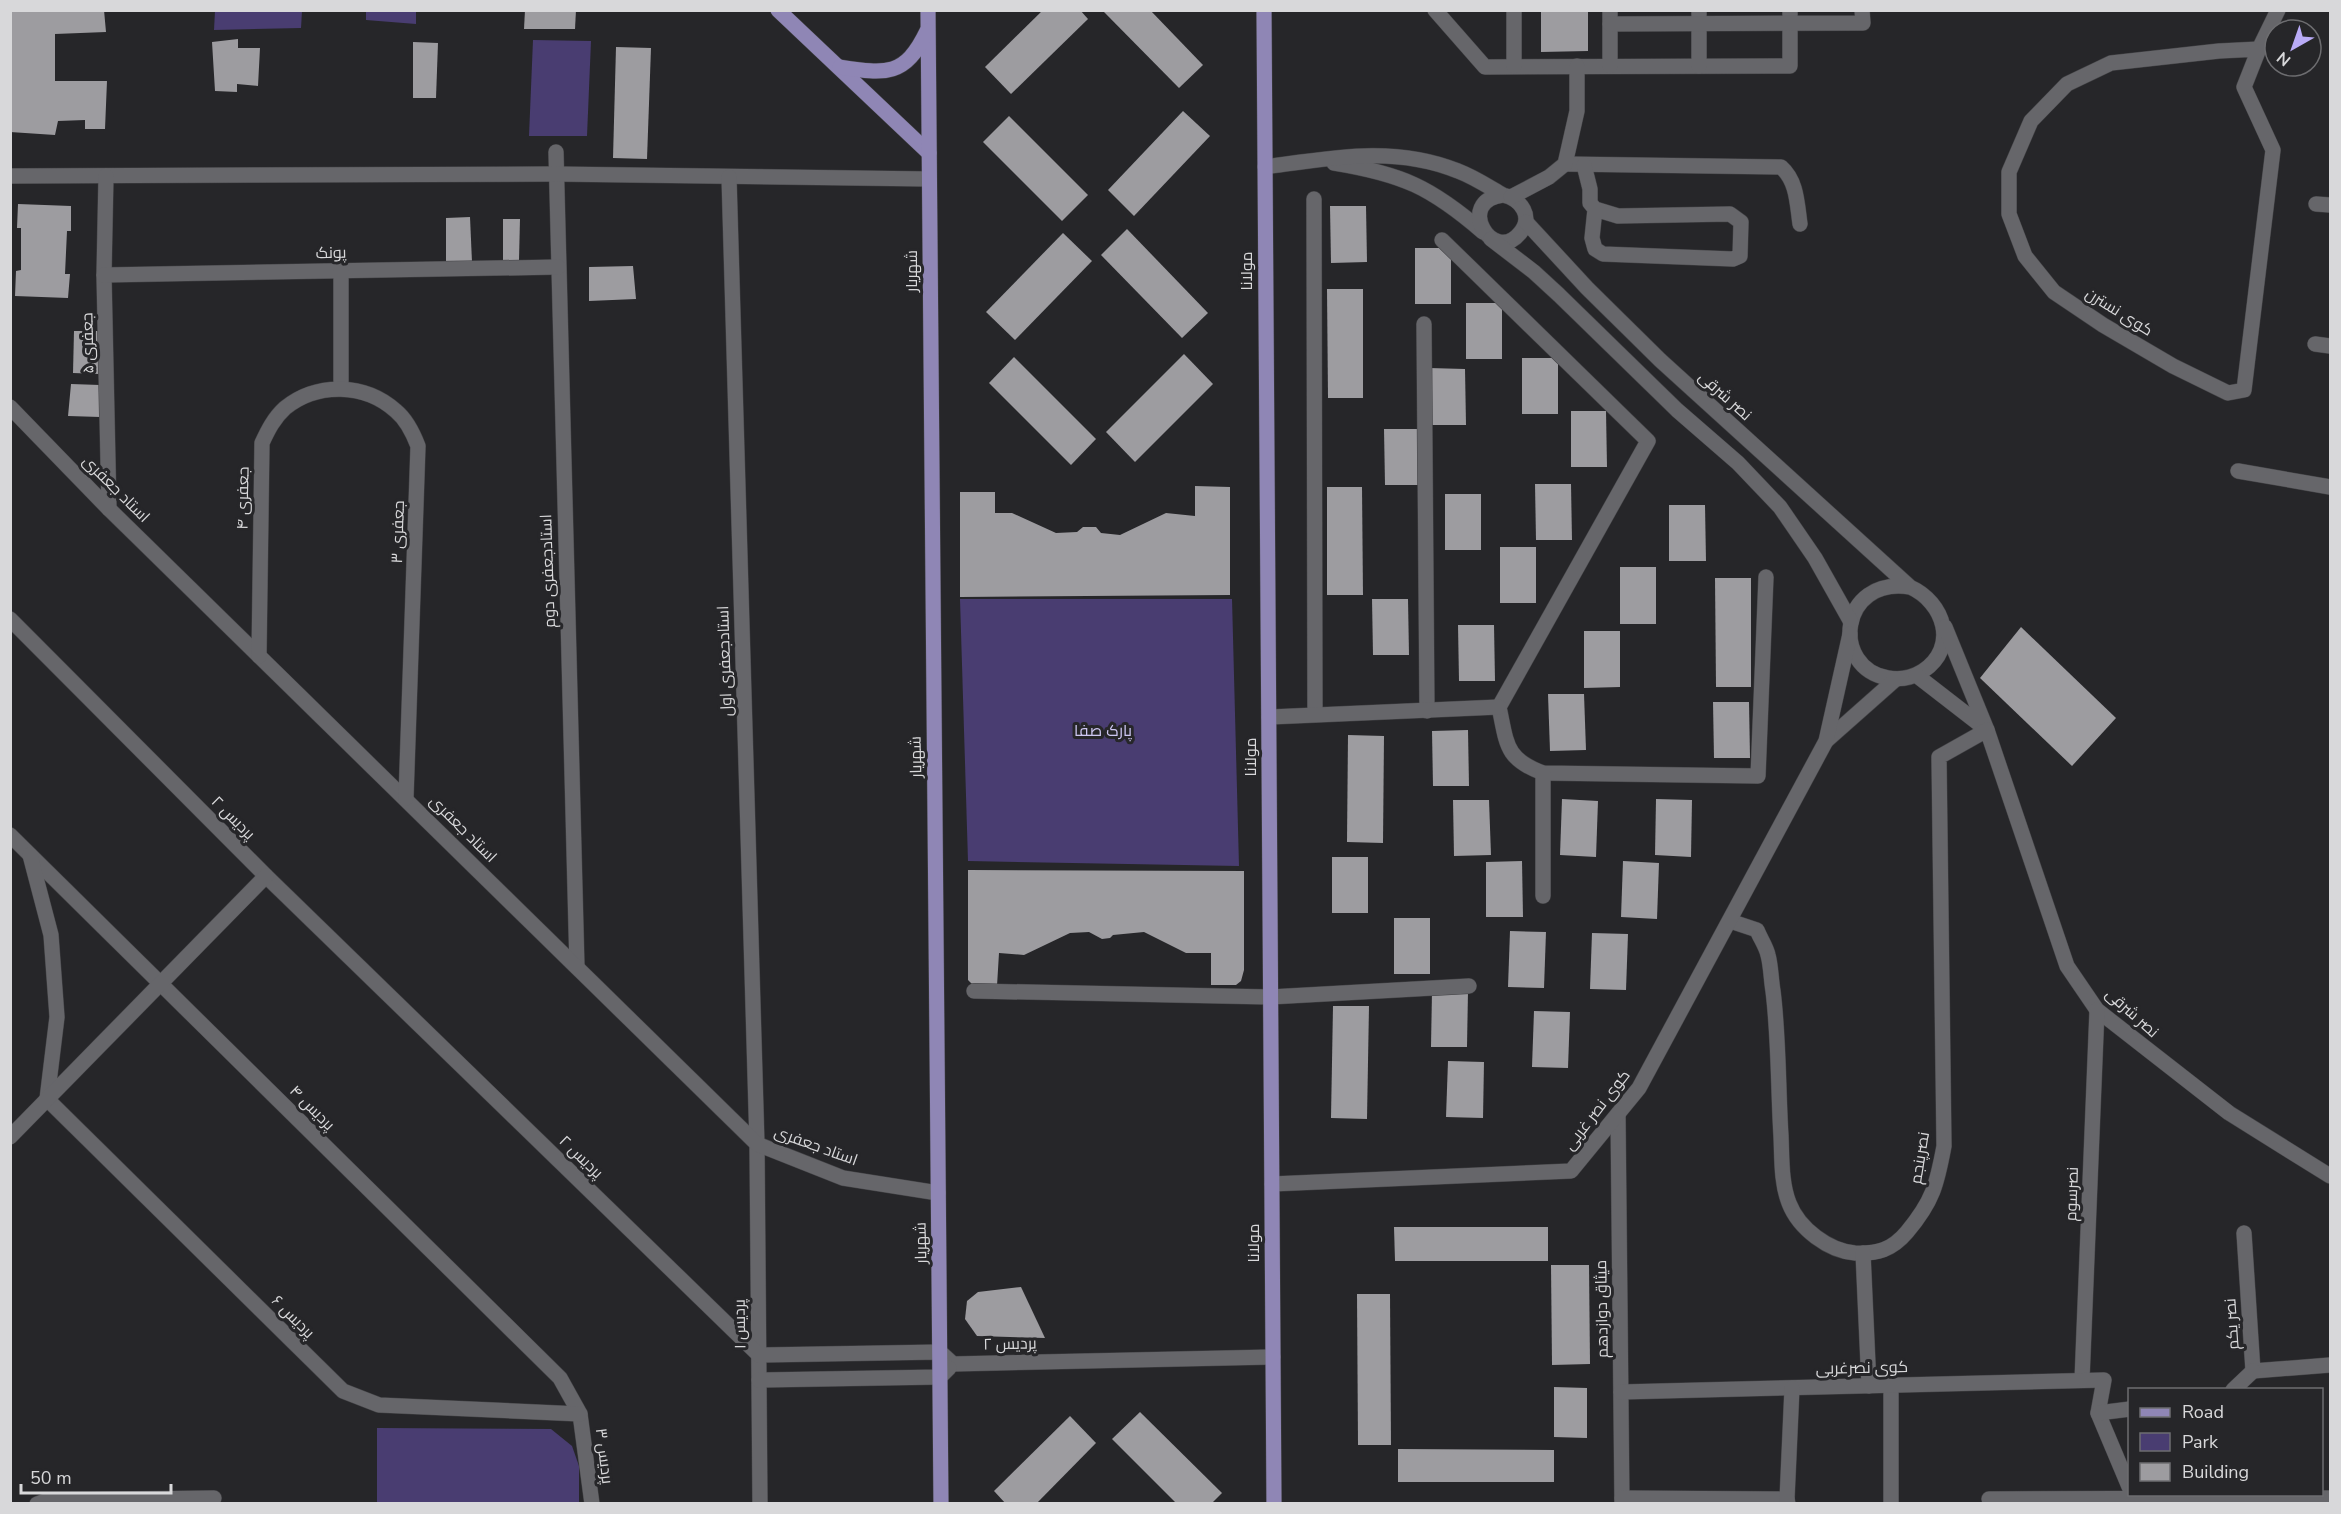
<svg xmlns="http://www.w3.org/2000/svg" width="2341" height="1514" font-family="'Nunito Sans',Cairo,sans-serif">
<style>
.green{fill:#493d71}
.building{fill:#9d9ca0}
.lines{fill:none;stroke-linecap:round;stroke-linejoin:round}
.minor-casing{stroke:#434346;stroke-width:16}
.major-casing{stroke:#434346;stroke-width:16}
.minor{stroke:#66666a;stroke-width:15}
.major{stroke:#8f86b5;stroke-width:15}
.labels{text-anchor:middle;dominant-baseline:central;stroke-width:6;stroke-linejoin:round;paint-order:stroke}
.street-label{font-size:16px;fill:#d8d8da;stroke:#262629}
.park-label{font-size:16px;fill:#cdc6f1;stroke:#262629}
</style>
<rect width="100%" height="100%" fill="#262629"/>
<g class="green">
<polygon points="215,11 302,11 301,28 214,30"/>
<polygon points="366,11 416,11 416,24 366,20"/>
<polygon points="533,40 591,41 587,136 529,136"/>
<polygon points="960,599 1232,599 1239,866 968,861"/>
<polygon points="377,1428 551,1429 572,1446 579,1466 579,1503 377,1503"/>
</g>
<g class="building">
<polygon points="10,10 104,10 106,32 55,34 55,81 107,81 105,129 85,129 85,120 58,121 55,135 10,132"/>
<polygon points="525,10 576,10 575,29 524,29"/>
<polygon points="1043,10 1080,10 1088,19 1011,94 985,67"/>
<polygon points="1105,10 1150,10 1203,65 1179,88 1104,12"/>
<polygon points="1541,10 1588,10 1588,51 1541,52"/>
<polygon points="238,39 238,48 260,48 258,86 237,84 237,92 215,91 212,42"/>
<polygon points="413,42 438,43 436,98 413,98"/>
<polygon points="616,47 651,48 647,159 613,158"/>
<polygon points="1183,111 1210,136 1134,216 1108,190"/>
<polygon points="1009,116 1088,195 1062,221 983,142"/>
<polygon points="18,204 71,206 71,231 67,231 65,274 70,274 68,298 15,296 16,271 21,270 21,228 17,228"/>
<polygon points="1330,206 1366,206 1367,262 1331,263"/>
<polygon points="470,217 472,262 446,262 446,218"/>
<polygon points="503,219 520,219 519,260 503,260"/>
<polygon points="1127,229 1208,313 1182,338 1101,255"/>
<polygon points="1063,233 1092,261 1015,340 986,312"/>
<rect x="1415" y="248" width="36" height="56"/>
<polygon points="633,266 636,299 589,301 589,267"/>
<polygon points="1327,289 1363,289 1363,398 1328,398"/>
<rect x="1466" y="303" width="36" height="56"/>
<polygon points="74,331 98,331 99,374 73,373"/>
<polygon points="1184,354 1213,384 1135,462 1106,432"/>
<polygon points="1014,357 1096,439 1071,465 989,383"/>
<rect x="1522" y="358" width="36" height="56"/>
<polygon points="1429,368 1465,369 1466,425 1430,425"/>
<polygon points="71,384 100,385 100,417 68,416"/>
<polygon points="1571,411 1606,411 1607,467 1571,467"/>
<polygon points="1384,429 1420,429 1421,485 1385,485"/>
<polygon points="1535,484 1571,484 1572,540 1536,540"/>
<polygon points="1195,486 1230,487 1230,595 960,597 960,492 995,492 995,513 1012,513 1056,533 1077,532 1083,527 1096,527 1101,533 1120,535 1166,513 1195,516"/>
<polygon points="1327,487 1362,487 1363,595 1327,595"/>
<rect x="1445" y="494" width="36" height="56"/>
<polygon points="1669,505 1705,505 1706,561 1669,561"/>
<rect x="1500" y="547" width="36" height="56"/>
<rect x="1620" y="567" width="36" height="57"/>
<polygon points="1715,578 1751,578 1751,687 1716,687"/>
<polygon points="1372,599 1408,599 1409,655 1373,655"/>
<polygon points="1458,625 1494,625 1495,681 1459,681"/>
<polygon points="2021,627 2116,718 2072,766 1980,678"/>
<polygon points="1584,631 1620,631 1620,687 1584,688"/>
<polygon points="1548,694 1584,694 1586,750 1550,751"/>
<polygon points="1713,702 1749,702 1750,758 1714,758"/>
<polygon points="1468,730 1469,786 1433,786 1432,731"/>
<polygon points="1348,735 1384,736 1383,843 1347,842"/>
<polygon points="1562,799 1598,801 1596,857 1560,855"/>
<polygon points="1656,799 1692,800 1691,857 1655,855"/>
<polygon points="1453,800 1489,800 1491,855 1454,856"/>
<rect x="1332" y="857" width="36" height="56"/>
<polygon points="1522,861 1523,917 1486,917 1486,862"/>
<polygon points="1623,861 1659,863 1657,919 1621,917"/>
<polygon points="968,870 1244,871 1244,970 1241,981 1236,985 1211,985 1211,953 1186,953 1144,932 1113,935 1110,938 1102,939 1089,932 1070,933 1024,955 999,953 997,986 973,985 968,980"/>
<rect x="1394" y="918" width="36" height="56"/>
<polygon points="1510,931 1546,932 1544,988 1508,987"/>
<polygon points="1592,933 1628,934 1626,990 1590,989"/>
<polygon points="1432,991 1468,991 1467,1047 1431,1047"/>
<polygon points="1333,1006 1369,1006 1367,1119 1331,1118"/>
<polygon points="1534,1011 1570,1012 1568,1068 1532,1067"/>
<polygon points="1448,1061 1484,1062 1483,1118 1446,1117"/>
<polygon points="1394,1227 1548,1227 1548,1261 1395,1261"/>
<polygon points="1551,1265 1589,1265 1590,1364 1552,1365"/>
<polygon points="1021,1287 1045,1338 977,1336 965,1319 967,1301 978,1292"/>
<polygon points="1357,1294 1390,1294 1391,1445 1358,1445"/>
<polygon points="1554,1387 1587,1388 1587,1438 1554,1437"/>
<polygon points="1140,1412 1222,1493 1211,1504 1177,1504 1112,1439"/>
<polygon points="1070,1416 1096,1443 1036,1504 1006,1504 994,1491"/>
<polygon points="1398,1449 1554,1450 1554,1482 1398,1482"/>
</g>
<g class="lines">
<g class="minor-casing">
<g id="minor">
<polyline points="1435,10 1485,67 1790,66 1790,10"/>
<polyline points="1514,10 1514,66"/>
<polyline points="1610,10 1610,66"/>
<polyline points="1699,10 1699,66"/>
<polyline points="1610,24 1863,23 1862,10"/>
<polyline points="2259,49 2219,51 2111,63 2067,84 2031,121 2009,172 2009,214 2025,256 2054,292 2103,325 2173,366 2228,393 2244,390 2273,150 2244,87 2259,49 2278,10"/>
<polyline points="556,152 577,967"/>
<path d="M1334 163C1402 174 1431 187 1483 232"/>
<path d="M1565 164 1781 167C1797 181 1797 203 1800 224"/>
<polyline points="1584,165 1590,189 1590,203 1595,209 1618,216 1730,214 1741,222 1740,256 1733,259 1603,254 1595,249 1592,238 1595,209"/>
<path d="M1265 167C1331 158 1394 145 1458 171 1474 177 1489 187 1503 195 1521 199 1534 217 1520 233 1493 266 1454 201 1503 195"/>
<polyline points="10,176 555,174 929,179"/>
<polyline points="106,176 104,275 109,509"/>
<polyline points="729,177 757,1144 760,1504"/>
<polyline points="1511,197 1549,177 1565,164 1577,111 1577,66"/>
<polyline points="1314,199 1315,714"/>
<polyline points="2316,204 2330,205"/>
<path d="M1526 222 1587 288 1660 360 1910 587C1944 602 1959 647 1923 671 1912 678 1901 680 1888 678 1830 668 1839 576 1910 587"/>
<polyline points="1491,239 1534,272 1559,295 1677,410 1738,463 1780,507 1815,558 1851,622"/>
<path d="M1442 240 1648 441 1499 707C1507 744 1505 759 1543 773L1758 776 1766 577"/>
<polyline points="104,275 558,267"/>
<polyline points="1424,324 1427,711"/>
<polyline points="2315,344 2330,346"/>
<polyline points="341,388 341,271"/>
<polyline points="10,407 109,509 757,1144 843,1178 938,1193"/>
<polyline points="2238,471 2330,487"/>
<polyline points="10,619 266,876 759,1355 940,1352 953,1364 1273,1357"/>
<path d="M259 656 262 443C268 430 274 418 285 408 317 382 365 383 396 411 407 420 413 433 418 446L406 798"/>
<polyline points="1916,675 1987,730 1945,627"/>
<polyline points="1269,717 1499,707"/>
<polyline points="1826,741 1896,679"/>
<polyline points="10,835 560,1378 580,1414 592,1504"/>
<polyline points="30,855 51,935 57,1017 47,1099"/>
<polyline points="1543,896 1543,773"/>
<path d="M1730 921 1757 930C1760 938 1766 946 1768 955 1771 966 1771 979 1773 991 1779 1039 1778 1088 1781 1136 1782 1158 1781 1183 1789 1203 1799 1229 1829 1251 1855 1253 1877 1254 1892 1250 1907 1232 1933 1201 1937 1184 1944 1146L1939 757 1987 730 2067 966 2097 1010 2229 1113 2330 1176"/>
<polyline points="974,991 1270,997 1469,986"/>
<polyline points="47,1099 343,1391 379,1405 580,1414"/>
<polyline points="1618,1114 1622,1504"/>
<polyline points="10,1137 266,876"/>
<polyline points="1272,1184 1571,1171 1639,1088 1826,741 1850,634"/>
<polyline points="2244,1233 2253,1371 2330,1365"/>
<polyline points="1863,1253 1869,1386"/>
<polyline points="759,1380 940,1377 949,1368"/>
<polyline points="2082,1380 2097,1010"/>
<polyline points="1891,1385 1891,1504"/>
<polyline points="2233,1390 2253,1371"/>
<polyline points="1621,1392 2104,1380 2098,1413 2130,1489"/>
<polyline points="2098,1413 2130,1409"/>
<polyline points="1622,1498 1787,1499 1788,1504"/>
<polyline points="1787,1499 1792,1388"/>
<polyline points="1989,1499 2330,1498"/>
<polyline points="37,1504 48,1500 214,1498"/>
</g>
</g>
<g class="major-casing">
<g id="major">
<polyline points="778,10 929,153"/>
<polyline points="928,10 941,1504"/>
<polyline points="1264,10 1274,1504"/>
<path d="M840 67C886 74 905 77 927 31"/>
</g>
</g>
<use href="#minor" class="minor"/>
<use href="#major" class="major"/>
</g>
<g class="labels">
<g class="street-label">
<text transform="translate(331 253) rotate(-1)">پونک</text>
<text transform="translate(912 271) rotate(-90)">شهریار</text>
<text transform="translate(1247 271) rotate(-90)">مولانا</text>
<text transform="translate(2119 312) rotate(32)">کوی نسترن</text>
<text transform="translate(88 343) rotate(-91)">جعفری ۵</text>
<text transform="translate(1725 396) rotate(42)">نصر شرقی</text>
<text transform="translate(116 489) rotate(45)">استاد جعفری</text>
<text transform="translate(243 498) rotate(-89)">جعفری ۴</text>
<text transform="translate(398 532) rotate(-88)">جعفری ۳</text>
<text transform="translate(548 571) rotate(-92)">استادجعفری دوم</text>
<text transform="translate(725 661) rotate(-92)">استادجعفری اول</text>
<text transform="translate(916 757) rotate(-91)">شهریار</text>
<text transform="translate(1251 757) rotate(-90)">مولانا</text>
<text transform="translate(233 818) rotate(45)">پردیس ۲</text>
<text transform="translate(463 829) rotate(45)">استاد جعفری</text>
<text transform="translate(2132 1013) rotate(42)">نصر شرقی</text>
<text transform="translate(312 1108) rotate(45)">پردیس ۴</text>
<text transform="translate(1597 1110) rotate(-52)">کوی نصر غربی</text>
<text transform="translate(816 1146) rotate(20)">استاد جعفری</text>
<text transform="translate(581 1157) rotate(44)">پردیس ۲</text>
<text transform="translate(1920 1158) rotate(-81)">نصرپنجم</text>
<text transform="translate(2072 1194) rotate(-88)">نصرسوم</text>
<text transform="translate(921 1243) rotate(-91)">شهریار</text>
<text transform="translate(1254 1243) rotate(-90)">مولانا</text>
<text transform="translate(1602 1309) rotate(-91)">میثاق دوازدهم</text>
<text transform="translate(293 1317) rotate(45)">پردیس ۶</text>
<text transform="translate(740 1324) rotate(-91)">پردیس ۱</text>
<text transform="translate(2232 1324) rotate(-94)">نصر یکم</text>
<text transform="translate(1010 1344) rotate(-1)">پردیس ۲</text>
<text transform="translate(1862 1368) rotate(-1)">کوی نصرغربی</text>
<text transform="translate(604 1456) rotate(83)">پردیس ۳</text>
</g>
<g class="park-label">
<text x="1103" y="731">پارک صفا</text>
</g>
</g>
<rect width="2341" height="1514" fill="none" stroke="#d8d8da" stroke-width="24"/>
<rect x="2128" y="1388" width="195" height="108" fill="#262629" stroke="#6d6d70" stroke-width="1.5"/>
<rect x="2140" y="1408" width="30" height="9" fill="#8f86b5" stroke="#6d6d70" stroke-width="1.5"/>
<text x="2182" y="1418" font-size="18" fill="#d8d8da">Road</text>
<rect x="2140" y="1433" width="30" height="18" fill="#493d71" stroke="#6d6d70" stroke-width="1.5"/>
<text x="2182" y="1448" font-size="18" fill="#d8d8da">Park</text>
<rect x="2140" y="1463" width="30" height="18" fill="#9d9ca0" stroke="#6d6d70" stroke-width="1.5"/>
<text x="2182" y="1478" font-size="18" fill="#d8d8da">Building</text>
<g transform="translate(2293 48) rotate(220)"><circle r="28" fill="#262629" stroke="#6d6d70" stroke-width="1.5"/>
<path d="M0-4.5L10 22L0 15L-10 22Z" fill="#b9abf7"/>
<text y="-9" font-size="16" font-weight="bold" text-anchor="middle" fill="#d8d8da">N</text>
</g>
<path d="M21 1484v9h150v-9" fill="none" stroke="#d8d8da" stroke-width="3"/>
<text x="30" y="1484" font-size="18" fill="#d8d8da" stroke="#262629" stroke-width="4.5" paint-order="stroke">50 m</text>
</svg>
